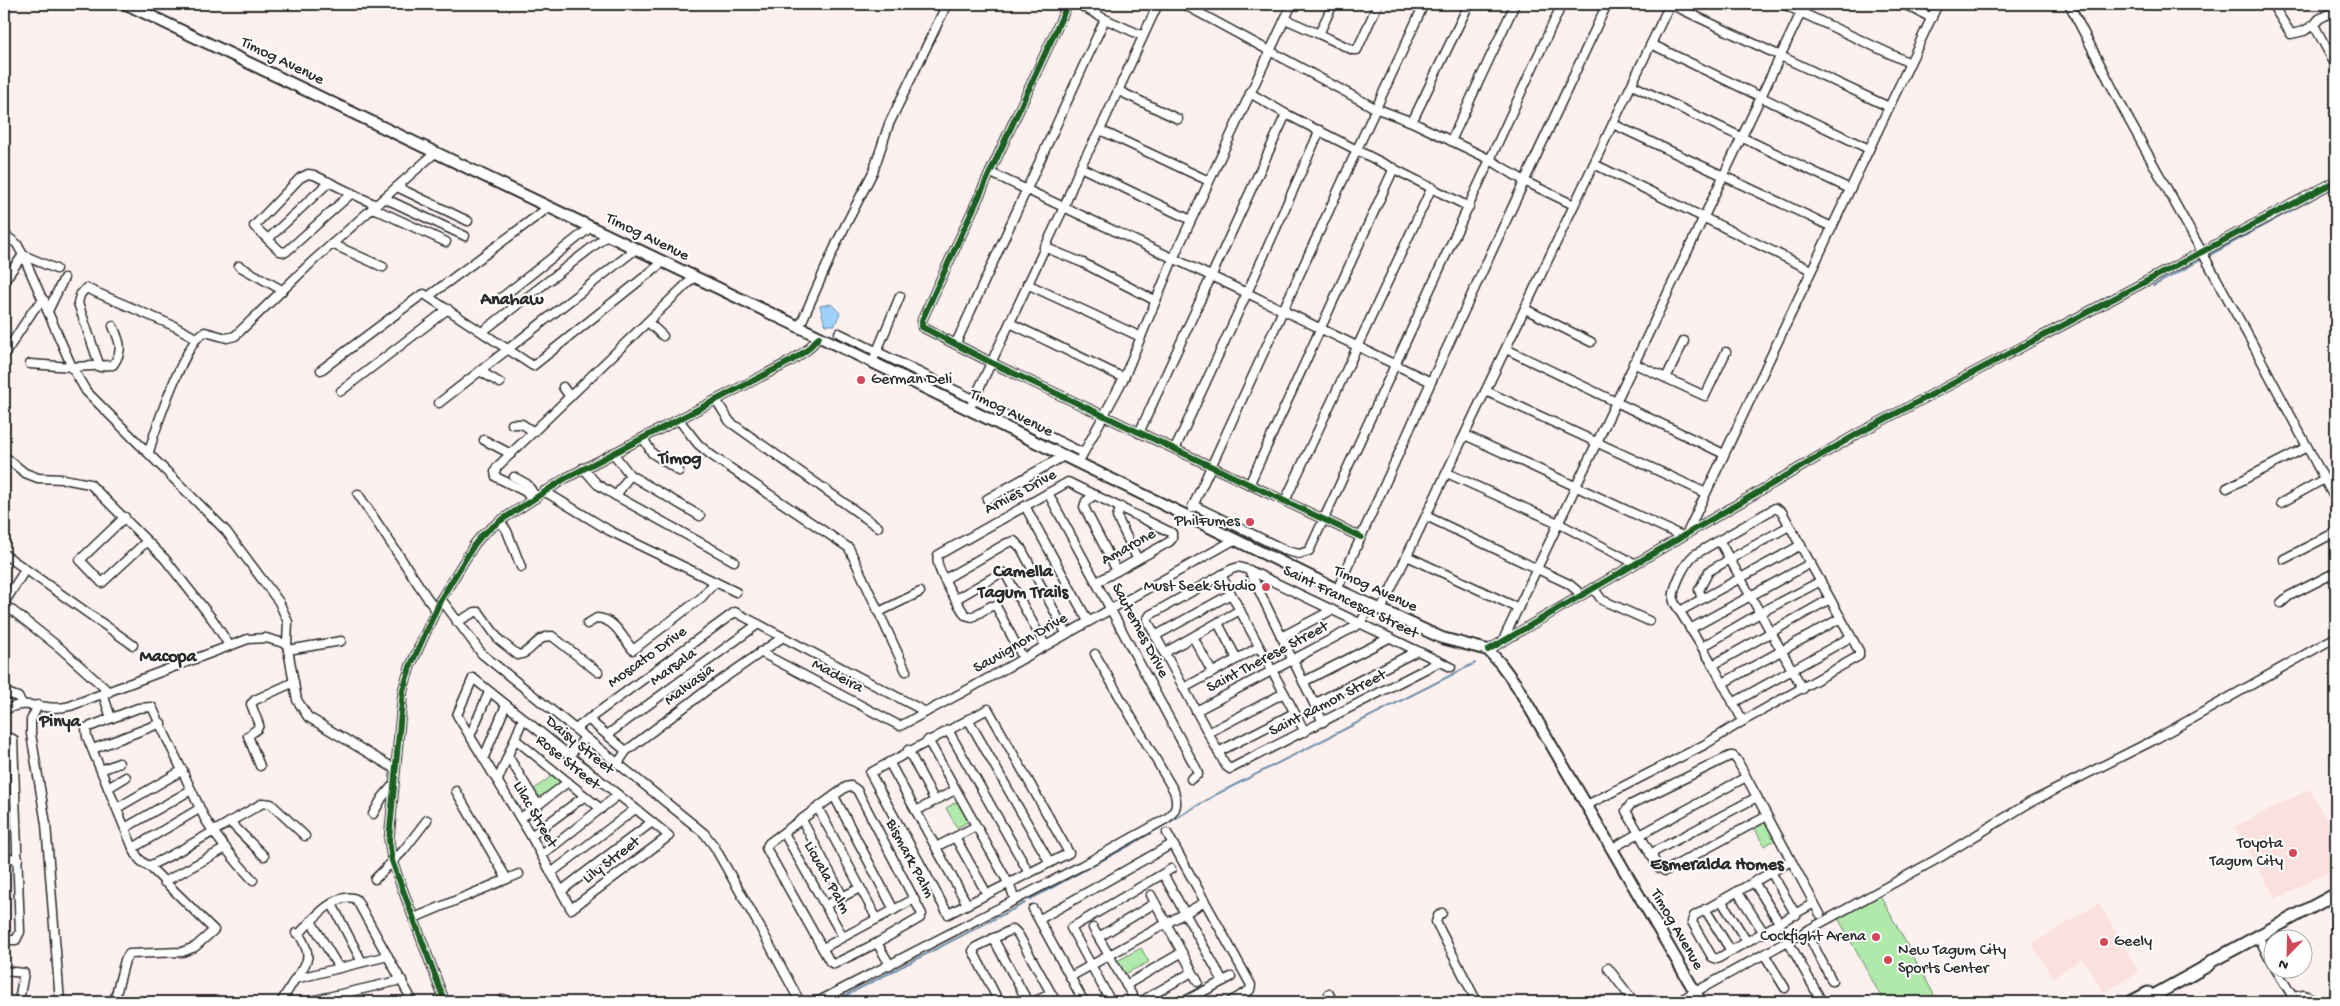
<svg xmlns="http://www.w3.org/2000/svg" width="2340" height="1006" font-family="'Gochi Hand',sans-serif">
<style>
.built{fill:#fbe1de}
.green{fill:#b1e8ab;stroke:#6e8a6b}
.water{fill:#9ed1fb;stroke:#708fa8}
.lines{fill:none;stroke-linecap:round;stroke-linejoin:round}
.stream{stroke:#708fa8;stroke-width:2}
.minor-casing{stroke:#2b2b2b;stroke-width:11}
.major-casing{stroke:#2b2b2b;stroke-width:14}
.highway-casing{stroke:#2b2b2b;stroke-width:15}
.minor{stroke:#fff;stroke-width:8}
.major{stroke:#fff;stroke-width:10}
.highway{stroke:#fff;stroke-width:11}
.cycleway-casing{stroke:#fff;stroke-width:9}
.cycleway{stroke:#1b5e20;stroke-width:6}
.poi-dot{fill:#d1495b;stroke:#fff;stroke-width:2}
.labels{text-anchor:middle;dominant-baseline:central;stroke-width:4;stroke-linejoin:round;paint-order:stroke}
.street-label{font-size:16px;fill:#2b2b2b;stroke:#fff}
.poi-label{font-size:16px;fill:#2b2b2b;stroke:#fff;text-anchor:end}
.neighbourhood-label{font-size:18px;font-weight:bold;fill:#2b2b2b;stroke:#fff}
</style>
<rect width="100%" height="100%" fill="#fdf1f0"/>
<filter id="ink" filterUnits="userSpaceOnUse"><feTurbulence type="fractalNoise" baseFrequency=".02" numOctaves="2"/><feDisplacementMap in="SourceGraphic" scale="10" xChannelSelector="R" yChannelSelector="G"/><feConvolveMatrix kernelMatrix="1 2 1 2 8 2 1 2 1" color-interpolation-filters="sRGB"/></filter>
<g filter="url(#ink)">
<g class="built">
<polygon points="2310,789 2336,838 2336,868 2276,899 2234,827"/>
<polygon points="2099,903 2139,972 2104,993 2082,959 2053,978 2032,944"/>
</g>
<g class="green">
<polygon points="554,774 561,783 540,800 533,790"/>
<polygon points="958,801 969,821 957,828 946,808"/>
<polygon points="1766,822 1775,840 1764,846 1754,827"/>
<polygon points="1880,895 1938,1002 1884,1002 1838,918"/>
<polygon points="1141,948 1149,962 1125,974 1117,961"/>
</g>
<polygon class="water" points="831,304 840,313 835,325 825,325 820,306"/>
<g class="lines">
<g class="stream">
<polyline points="2208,256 2336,186"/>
<polyline points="2153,286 2202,259"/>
<polyline points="1029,900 1134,843 1217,794 1475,663"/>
<polyline points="833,1002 1025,903"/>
</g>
<g class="minor-casing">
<g id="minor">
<polyline points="1068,4 922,320 922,327 992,363 1361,537"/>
<polyline points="1078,4 1105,19"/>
<polyline points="1183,4 1375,108 1412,122 1489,159 1526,182 1574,205"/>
<polyline points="1670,4 1889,107"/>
<polyline points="1783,4 1910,63"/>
<polyline points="1904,4 1932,18"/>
<polyline points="2069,4 2129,120 2250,339 2336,501"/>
<polyline points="2272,4 2291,34 2304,31 2314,25"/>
<polyline points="2336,10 2319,19 2314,25 2336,66"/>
<polyline points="1285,19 1319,34 1333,4"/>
<polyline points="1319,34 1353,50 1357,50 1378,4"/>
<polyline points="1651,44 1869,149"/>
<polyline points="1632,85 1850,189"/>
<polyline points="1119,91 1178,119"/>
<polyline points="1250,93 1286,114 1469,207"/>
<polyline points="1412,122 1469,4"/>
<polyline points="1613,124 1832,227"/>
<polyline points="1100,130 1209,181"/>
<polyline points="1320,130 1247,293 1431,382"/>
<polyline points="1451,141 1515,4"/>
<polyline points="1594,164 1811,270"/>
<polyline points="1080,167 1191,220"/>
<polyline points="991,173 1247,293 1175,449"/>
<polyline points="397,187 468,221"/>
<polyline points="352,193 286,252 280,251 254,226 300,178 308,174 314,175 376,205"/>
<polyline points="384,198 465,236"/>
<polyline points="373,208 446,242"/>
<polyline points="4,234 17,244 23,255 72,367 86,391 226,531 279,602 288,622 287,644 297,700 308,717 395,769"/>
<polyline points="268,239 329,182"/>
<polyline points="332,244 383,267"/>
<polyline points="1044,247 1083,263 1156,301"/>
<polyline points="239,266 282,290"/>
<polyline points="4,281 23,255 56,269"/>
<polyline points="1027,284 1141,337"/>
<polyline points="429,296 549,207"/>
<polyline points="501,298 591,227"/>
<polyline points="1525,309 1591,342"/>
<polyline points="48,311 64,278"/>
<polyline points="648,322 663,336"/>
<polyline points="1010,323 1124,378"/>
<polyline points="799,328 838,240 873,172 889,124 947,4"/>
<polyline points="482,332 608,235"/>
<polyline points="839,333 1083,453"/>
<polyline points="956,343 1105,19 1143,36"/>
<polyline points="1506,349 1724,454"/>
<polyline points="4,355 34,309 44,300"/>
<polyline points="875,356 900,296"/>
<polyline points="1633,363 1705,396 1726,352"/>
<path d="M30 364 72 367 113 365C124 350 120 342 113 326"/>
<polyline points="100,367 78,303 80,295 86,288 174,326 196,338"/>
<polyline points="321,370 420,296 424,294 533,366 663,262"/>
<polyline points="480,371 500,383"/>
<polyline points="1666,378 1684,341"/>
<polyline points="563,387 570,397"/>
<polyline points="341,391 448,309"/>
<polyline points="1486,391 1706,493"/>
<polyline points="716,400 730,422 878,527"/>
<polyline points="439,403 636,249"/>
<polyline points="969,410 1064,207 1080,167 1100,130 1158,4"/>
<polyline points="679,420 698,444 711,455 849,548 906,671"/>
<polyline points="512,424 522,424 534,432"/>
<polyline points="1139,433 1286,114"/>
<polyline points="1465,435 1682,536"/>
<polyline points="643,438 652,453 679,471"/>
<polyline points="484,440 511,454"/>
<path d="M149 452C155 430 186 338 205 332L227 338 235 336 314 260 435 153"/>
<polyline points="613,453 630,475 700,516"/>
<polyline points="4,456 25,473 38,478 63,479 90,484 165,559 213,620 229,645"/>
<polyline points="1078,463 1124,378 1173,259 1292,4"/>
<polyline points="583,468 597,484 616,496 734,561"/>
<polyline points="1447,473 1558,523 1634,563"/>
<polyline points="514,477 527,484 536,497"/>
<polyline points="1249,485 1394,168"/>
<polyline points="2227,488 2307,447"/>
<polyline points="544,491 610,531 736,592"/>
<polyline points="1048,493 1197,770 1198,774 1191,779"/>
<polyline points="358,494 436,611"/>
<polyline points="1095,495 1086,501 1084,507 1117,571"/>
<polyline points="616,496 630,475"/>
<polyline points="987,499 1064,456"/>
<polyline points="531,500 526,492 496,477 495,472 497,467 694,277"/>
<polyline points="1285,501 1432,187"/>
<polyline points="2281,503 2324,479"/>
<polyline points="1193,505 1287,551 1299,554 1309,551 1562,4"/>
<polyline points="1025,506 1088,621"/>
<polyline points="1121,507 1117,517 1137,558"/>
<polyline points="1192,508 1424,4"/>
<path d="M1775 508 1782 512 1859 651V656L1743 721 1713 665 1674 602C1671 589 1685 563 1694 555Z"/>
<polyline points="1426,516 1569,584 1581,594"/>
<polyline points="125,517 80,560 102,583 147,541"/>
<polyline points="500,521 507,531 521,567"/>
<polyline points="1687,533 1938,4"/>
<polyline points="1719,540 1803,689"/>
<polyline points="4,554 133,645"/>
<polyline points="1407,556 1518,608"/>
<polyline points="2284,559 2336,532"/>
<polyline points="1249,570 1323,722"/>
<polyline points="1221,575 1305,732"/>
<polyline points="945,579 1007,543 1014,541 1021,548 1066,633"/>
<polyline points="1593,588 1602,600 1649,621"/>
<polyline points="1337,590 1431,382 1607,4"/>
<polyline points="441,599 482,654 704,833 714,846 760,927 800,1002"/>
<polyline points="956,599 999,574 1005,573 1045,645"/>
<polyline points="1702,599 1699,590 1709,571 1789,526"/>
<polyline points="4,603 25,570"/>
<polyline points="2281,603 2289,596 2336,572"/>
<polyline points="4,604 60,648 109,692"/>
<polyline points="1381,610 1670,4"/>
<polyline points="1680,611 1801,545"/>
<polyline points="879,612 920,592"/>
<path d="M457 622 475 612H479L499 640 518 655C531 654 537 635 552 636L598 672"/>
<polyline points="1218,623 1237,659"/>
<path d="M587 624 597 618C615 619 622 637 633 650L701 598 715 582"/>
<polyline points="1690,629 1811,563"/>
<polyline points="1155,636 1231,594"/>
<polyline points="1193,637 1212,672"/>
<polyline points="1281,637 1332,610"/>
<polyline points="1503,640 1805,4"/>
<polyline points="1702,647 1760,613 1821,581"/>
<polyline points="288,650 341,641"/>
<polyline points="1488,650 1859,433 2336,181"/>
<polyline points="760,652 900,726 967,690 1234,540"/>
<polyline points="1164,653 1240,610"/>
<path d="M1023 658 996 606H991L972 617 965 615C958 603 933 567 938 555L1068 482 1172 533V539L1169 542 1097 582"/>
<polyline points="1439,662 1230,769 1226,766 1147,620 1150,615 1232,569 1239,567 1249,570 1451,667"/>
<polyline points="1713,665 1830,599"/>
<polygon points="473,678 652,822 669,836 571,909 531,836 457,715"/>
<polyline points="1303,682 1389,638"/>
<polyline points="1723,683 1841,618"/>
<polyline points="1184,688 1259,647"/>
<polyline points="4,692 18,697 22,703"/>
<polyline points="103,694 111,718"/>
<polyline points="1733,703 1851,637"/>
<polyline points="1314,704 1417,651"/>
<polyline points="38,705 31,720 31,734 46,824 60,1002"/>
<polygon points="988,709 1069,853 948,914 870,773"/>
<path d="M4 710C31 697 44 713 70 706L248 639 266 638 287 644"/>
<polyline points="1196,711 1360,624 1370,605"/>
<polyline points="588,719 626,751"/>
<polyline points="968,719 1050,863"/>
<polyline points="578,727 735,612 926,712"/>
<polyline points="948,730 1029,873"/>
<polyline points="1208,733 1284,693"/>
<polyline points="607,735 758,624"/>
<polyline points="470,736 489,692"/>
<polyline points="515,739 601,809"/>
<polyline points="928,740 1010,886 1015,900"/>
<polyline points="4,745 10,738 13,739 20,932 16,940 4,940"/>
<polyline points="93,749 161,723"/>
<polyline points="908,750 935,801"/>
<polyline points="1218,752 1294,713"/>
<polyline points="508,756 538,805"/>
<polyline points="569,756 585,738"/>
<polyline points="484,757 506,705"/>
<polyline points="889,762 967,904"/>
<polyline points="618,763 626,751 711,687 783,637"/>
<polyline points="260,766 248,736 257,729 259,725 251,704 255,700 294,682"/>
<polyline points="101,770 119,763"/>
<polyline points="1746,777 1640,835 1626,811 1630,805 1730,756 1733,756 1737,760 1820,914"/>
<polyline points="498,780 523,719"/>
<polygon points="851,786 857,790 922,914 920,918 877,943 834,964 830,962 766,848 769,843 846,787"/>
<polyline points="108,788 126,777"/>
<polyline points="456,791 507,879"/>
<polyline points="834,796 894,910"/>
<polyline points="1587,805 1704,745 1743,721"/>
<polyline points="117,808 183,770"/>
<polyline points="818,808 877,919"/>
<polyline points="916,811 955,790"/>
<polyline points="373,814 382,798 393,785"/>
<polyline points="521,818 568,782"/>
<polyline points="802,820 843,897"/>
<polyline points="230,822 264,856"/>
<polyline points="125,828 191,790"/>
<polyline points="784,833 843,937"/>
<polyline points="1167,833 1251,985 1250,990 1230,1002"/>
<polyline points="1640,835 1658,867 1665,871 1767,816"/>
<polyline points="531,836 585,796"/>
<polyline points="955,837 987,894"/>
<polyline points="936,847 976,826"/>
<polyline points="133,848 199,809"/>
<polyline points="1611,849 1639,833"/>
<polyline points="1650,854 1757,797"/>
<polyline points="542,855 618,795"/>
<polyline points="4,859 18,858"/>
<polyline points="1791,861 1694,916 1692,922 1712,957 1717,959 1814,903"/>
<polyline points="1771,872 1796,915"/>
<polyline points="551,873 635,809"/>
<polyline points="1163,874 1223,981"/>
<polyline points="375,879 403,851 427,820"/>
<path d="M253 880C235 861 219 841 205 819L152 707 138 708 86 728 87 737 133 848C137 857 140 862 149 866 188 848 225 824 263 803L271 804 305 836"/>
<polyline points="164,882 226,848"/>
<polyline points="1754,882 1780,924"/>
<polyline points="561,891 652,822"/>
<polyline points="1737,891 1764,933"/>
<polyline points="1151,895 1198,982"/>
<polyline points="1721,900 1747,942"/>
<polyline points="332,904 362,962"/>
<polyline points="826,905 860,888"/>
<polyline points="1033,909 1084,1002"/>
<polyline points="1705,909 1731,951"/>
<polyline points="1442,913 1438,916 1436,922 1477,1002"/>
<polyline points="414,918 519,874"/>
<polyline points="1040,919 1172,844"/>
<polyline points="311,921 339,968"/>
<polyline points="1093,928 1136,1002"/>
<polyline points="1806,931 1832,981"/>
<path d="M299 934C310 922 337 890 356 899L413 1002"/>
<polyline points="2258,936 2272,964"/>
<polyline points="1099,937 1155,903"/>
<polyline points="993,938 1028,1002"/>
<polyline points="1788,941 1822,1002"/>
<polyline points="877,943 890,965"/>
<polyline points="823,948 914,899"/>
<polyline points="1764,954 1785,988"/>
<polyline points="1608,968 1634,1002"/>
<polyline points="2275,968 2293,997 2288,1002"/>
<polyline points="4,971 24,973 20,995"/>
<polyline points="1070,977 1205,902"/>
<path d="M295 979C311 960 311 954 299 934L296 933"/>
<polyline points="1126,985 1181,953"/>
<polyline points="1329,994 1333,1002"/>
<polyline points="2293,997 2304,995 2320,1002"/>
<polyline points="114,1002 125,960 129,954 182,952 195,947 214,930 149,866"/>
<polyline points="281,1002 295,979 388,956"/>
<polyline points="306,1002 402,980"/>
<polyline points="445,1002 392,861 389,840 403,690 410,667 441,599 474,545 482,535 500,521 566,478 791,361 807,350 819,337"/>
<polyline points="499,1002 504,999"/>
<path d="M817 1002 1081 866 1166 819C1177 811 1178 804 1174 791L1095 654"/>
<polyline points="999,1002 973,951 976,947 1013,929 1018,934 1056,1002"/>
<polyline points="1033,1002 1051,994"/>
<polyline points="1111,1002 1071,928 1171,869"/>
<polyline points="1140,1002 1192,972"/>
<polyline points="1183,1002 1231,977"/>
<polyline points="1677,1002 1939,858 2029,803 2152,741 2336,637"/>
</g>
</g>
<g class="major-casing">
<polyline id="major" points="126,4 872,362 1334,588 1442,638 1488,650 1500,663 1517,686 1701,1002"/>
</g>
<g class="highway-casing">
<g id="highway">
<polyline points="2131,1002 2148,993"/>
<polyline points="2142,1002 2207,966 2212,961 2336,894"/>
</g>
</g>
<use href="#minor" class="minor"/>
<use href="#major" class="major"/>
<use href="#highway" class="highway"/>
<g class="cycleway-casing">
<g id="cycleway">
<polyline points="1068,4 922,320 922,327 992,363 1361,537"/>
<polyline points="1488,650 1859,433 2336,181"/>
<polyline points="445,1002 392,861 389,840 403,690 410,667 441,599 474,545 482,535 500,521 566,478 791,361 807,350 819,337"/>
</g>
</g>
<use href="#cycleway" class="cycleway"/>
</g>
</g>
<g class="poi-dot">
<circle cx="861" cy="380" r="5"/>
<circle cx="1250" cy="522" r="5"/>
<circle cx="1266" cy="587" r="5"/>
<circle cx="2293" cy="853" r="5"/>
<circle cx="1876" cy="937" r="5"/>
<circle cx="2104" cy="942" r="5"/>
<circle cx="1888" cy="960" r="5"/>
</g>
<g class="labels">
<g class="street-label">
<text transform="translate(282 62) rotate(26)">Timog Avenue</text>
<text transform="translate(647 238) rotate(26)">Timog Avenue</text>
<text transform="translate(1011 414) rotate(26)">Timog Avenue</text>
<text transform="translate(1021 493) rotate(-28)">Arnies Drive</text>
<text transform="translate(1129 548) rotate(-29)">Amarone</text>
<text transform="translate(1375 590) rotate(25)">Timog Avenue</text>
<text transform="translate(1350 603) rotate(26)">Saint Francesca Street</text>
<text transform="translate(1139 631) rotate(62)">Sauternes Drive</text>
<text transform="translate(1021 644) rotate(-30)">Sauvignon Drive</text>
<text transform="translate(648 658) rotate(-36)">Moscato Drive</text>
<text transform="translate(1268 658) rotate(-28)">Saint Therese Street</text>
<text transform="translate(674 668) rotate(-36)">Marsala</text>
<text transform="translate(837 677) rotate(28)">Madeira</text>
<text transform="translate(690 686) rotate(-37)">Malvasia</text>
<text transform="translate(1328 704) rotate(-27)">Saint Ramon Street</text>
<text transform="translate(579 746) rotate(39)">Daisy Street</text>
<text transform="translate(567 763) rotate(39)">Rose Street</text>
<text transform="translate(534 815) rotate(60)">Lilac Street</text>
<text transform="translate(909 859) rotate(62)">Bismark Palm</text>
<text transform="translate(612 861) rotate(-37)">Lily Street</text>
<text transform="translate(826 878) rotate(61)">Licuala Palm</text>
<text transform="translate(1676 930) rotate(60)">Timog Avenue</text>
</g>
<g class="poi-label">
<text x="871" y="380" text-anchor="start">German Deli</text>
<text x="1240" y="522">PhilFumes</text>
<text x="1256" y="587">Must Seek Studio</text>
<text x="2283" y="844">Toyota<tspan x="2283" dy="18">Tagum City</tspan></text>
<text x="1866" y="937">Cockfight Arena</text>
<text x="2114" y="942" text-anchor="start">Geely</text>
<text x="1898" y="951" text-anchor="start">New Tagum City<tspan x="1898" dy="18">Sports Center</tspan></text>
</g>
<g class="neighbourhood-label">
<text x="512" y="300">Anahaw</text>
<text x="680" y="459">Timog</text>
<text x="1023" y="572">Camella<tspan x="1023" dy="21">Tagum Trails</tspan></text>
<text x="168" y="657">Macopa</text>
<text x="60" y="722">Pinya</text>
<text x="1717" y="865">Esmeralda Homes</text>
</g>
</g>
<rect width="2340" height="1006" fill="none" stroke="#fff" stroke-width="20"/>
<rect x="10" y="10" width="2320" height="986" fill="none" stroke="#2b2b2b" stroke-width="2" filter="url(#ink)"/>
<g transform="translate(2288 954) rotate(203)"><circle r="24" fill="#ffffff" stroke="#aaaaaa"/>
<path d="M0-4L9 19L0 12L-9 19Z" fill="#d1495b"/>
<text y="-8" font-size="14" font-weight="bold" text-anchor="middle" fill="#2b2b2b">N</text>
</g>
</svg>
